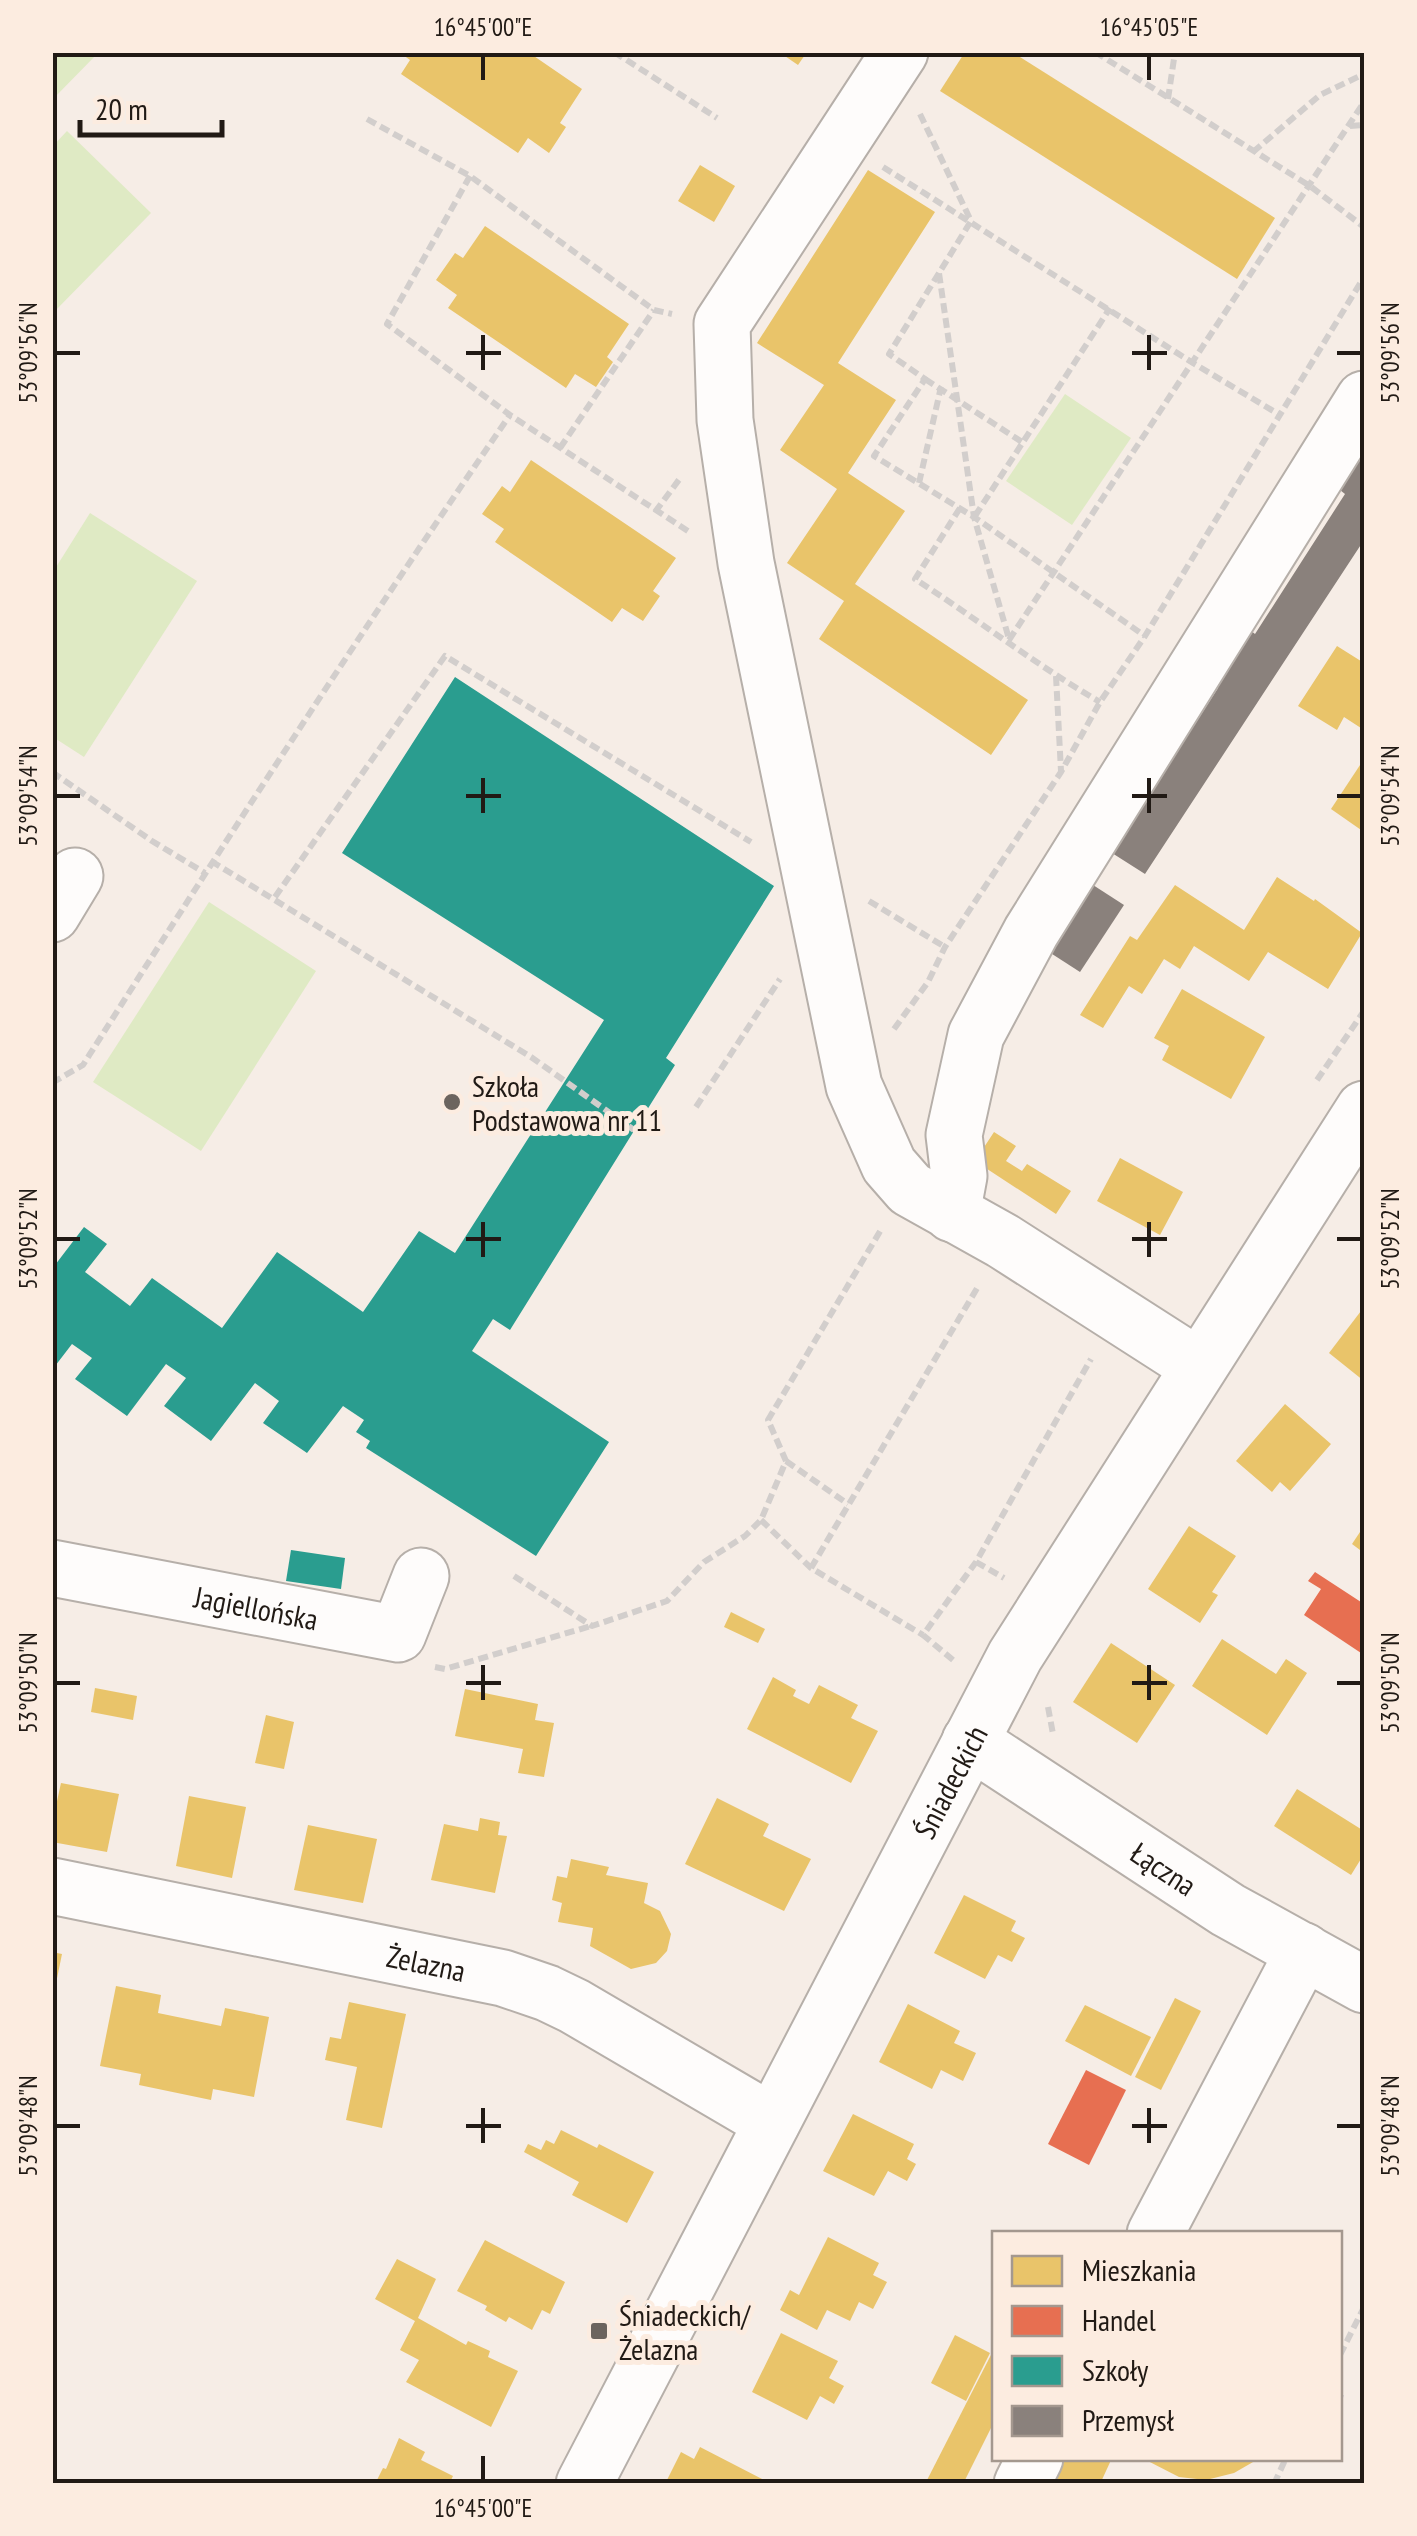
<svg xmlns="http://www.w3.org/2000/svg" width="1417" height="2536" font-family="'PT Sans Narrow',sans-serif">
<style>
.green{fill:#dfeac4}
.homes{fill:#e9c46a}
.shops{fill:#e76f51}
.schools{fill:#2a9d8f}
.industry{fill:#8a817c}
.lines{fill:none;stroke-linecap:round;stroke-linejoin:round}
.minor-casing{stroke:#b6afa9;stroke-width:59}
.path{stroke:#d2cecc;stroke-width:6;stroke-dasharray:10 5;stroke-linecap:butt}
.minor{stroke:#fefcfb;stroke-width:55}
.ticks{fill:none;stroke:#211a15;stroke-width:4}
.poi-dot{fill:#6c645e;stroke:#fcece0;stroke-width:4}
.labels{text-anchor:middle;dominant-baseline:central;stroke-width:10;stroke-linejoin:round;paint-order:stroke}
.poi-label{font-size:30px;fill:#211a15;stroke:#fcece0;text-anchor:start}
.street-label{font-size:30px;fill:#211a15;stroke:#fcece0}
.neatline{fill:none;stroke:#211a15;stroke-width:4}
.ticks-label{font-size:25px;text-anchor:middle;fill:#211a15}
</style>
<rect width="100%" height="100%" fill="#f6ede6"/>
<g class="green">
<polygon points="52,53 98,53 53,99 52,99"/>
<polygon points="67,131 151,213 53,313 53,146"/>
<polygon points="1065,394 1131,438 1072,525 1006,481"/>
<polygon points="90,513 197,581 84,757 53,737 53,572"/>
<polygon points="209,902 316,971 201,1151 93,1082"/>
</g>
<g class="homes">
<polygon points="399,52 528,52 582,89 560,123 566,127 549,153 528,138 518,153 401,74 410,60"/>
<polygon points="779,52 807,52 798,65"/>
<polygon points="965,52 1012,52 1275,218 1237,279 940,91"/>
<polygon points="700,165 735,186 714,222 678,201"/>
<polygon points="868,170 935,212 838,363 896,400 848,473 905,511 855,584 1028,700 991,755 819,639 844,601 787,563 837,489 780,450 824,385 757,343"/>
<polygon points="485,226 629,324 607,357 613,362 596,387 575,374 566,388 448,308 457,295 436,280 455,253 463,258"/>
<polygon points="531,460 676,558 653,591 660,596 643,621 622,608 612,622 495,542 504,529 482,514 502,486 510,492"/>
<polygon points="1337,646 1364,663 1364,730 1344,717 1337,730 1298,706"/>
<polygon points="1364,759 1364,832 1331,809"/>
<polygon points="1277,877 1314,901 1315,899 1362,933 1328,989 1268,952 1249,981 1194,946 1180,969 1164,959 1142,994 1129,986 1103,1028 1080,1015 1130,936 1137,940 1175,885 1244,930"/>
<polygon points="1182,989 1265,1037 1231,1099 1162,1060 1169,1046 1154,1038"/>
<polygon points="994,1132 1016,1146 1006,1161 1022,1171 1027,1164 1071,1191 1056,1214 975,1161"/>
<polygon points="1120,1158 1183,1192 1160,1235 1097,1201"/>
<polygon points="1364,1307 1364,1381 1329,1353"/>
<polygon points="1285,1404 1331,1444 1290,1491 1280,1482 1272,1492 1236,1461"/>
<polygon points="1189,1526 1236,1556 1212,1592 1218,1595 1200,1623 1148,1589"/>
<polygon points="1364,1526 1364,1553 1352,1544"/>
<polygon points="731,1612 765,1629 758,1643 724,1627"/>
<polygon points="1222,1639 1276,1674 1286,1659 1307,1673 1267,1735 1192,1686"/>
<polygon points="1111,1643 1175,1685 1137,1743 1073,1702"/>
<polygon points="773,1677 796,1690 793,1696 809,1704 819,1685 858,1705 851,1718 878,1731 851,1783 747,1729"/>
<polygon points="95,1688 137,1696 133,1720 91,1712"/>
<polygon points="465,1689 538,1704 535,1720 554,1723 544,1777 518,1773 523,1749 455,1736"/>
<polygon points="266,1715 294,1722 284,1769 255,1763"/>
<polygon points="61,1783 119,1794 107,1852 52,1842 52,1824"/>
<polygon points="1297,1789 1364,1831 1364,1854 1351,1875 1274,1826"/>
<polygon points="189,1796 246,1807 232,1878 176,1866"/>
<polygon points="717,1798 769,1824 763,1836 811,1859 784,1911 685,1864"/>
<polygon points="480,1818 500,1822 498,1835 507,1836 495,1893 431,1880 444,1824 478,1831"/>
<polygon points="308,1825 377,1839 363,1903 294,1890"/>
<polygon points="571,1859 609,1867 606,1875 648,1883 644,1903 660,1911 671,1934 667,1951 656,1963 631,1969 590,1946 593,1928 558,1922 562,1903 552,1900 557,1876 567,1878"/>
<polygon points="964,1895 1016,1921 1011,1931 1025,1938 1012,1962 998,1955 985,1979 934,1953"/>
<polygon points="52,1952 62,1954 54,1993 52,1992"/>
<polygon points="116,1986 161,1995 158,2013 221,2026 225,2008 269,2017 254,2097 213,2089 211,2100 139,2085 141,2074 100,2066"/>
<polygon points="1175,1998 1201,2011 1161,2090 1135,2077"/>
<polygon points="349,2002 406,2014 382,2128 346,2120 357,2067 325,2060 330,2037 341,2039"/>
<polygon points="908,2004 960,2031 954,2043 976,2053 963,2081 941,2070 932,2089 879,2062"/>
<polygon points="1085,2005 1151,2037 1131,2076 1065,2041"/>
<polygon points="853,2114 914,2144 907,2159 916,2164 907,2181 888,2171 874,2196 823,2171"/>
<polygon points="561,2130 597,2148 599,2144 654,2172 627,2223 572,2195 579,2182 524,2152 528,2144 541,2150 546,2140 554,2144"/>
<polygon points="828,2237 879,2263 873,2275 887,2282 873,2309 859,2302 850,2321 827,2310 817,2330 780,2310 790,2290 799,2295"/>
<polygon points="485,2240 565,2282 550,2314 542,2310 532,2330 509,2317 506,2322 485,2310 487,2306 457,2291"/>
<polygon points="397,2259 436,2279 418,2318 466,2345 468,2341 490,2351 488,2357 518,2371 491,2427 406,2382 419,2360 400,2350 415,2321 375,2299"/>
<polygon points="781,2333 838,2361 829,2378 844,2386 834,2404 820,2396 807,2420 752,2392"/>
<polygon points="955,2335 990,2353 966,2401 931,2383"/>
<polygon points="994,2349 994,2422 963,2484 925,2484"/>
<polygon points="399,2438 425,2452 421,2460 453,2476 449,2484 375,2484 383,2468 386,2469"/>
<polygon points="700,2447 764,2480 762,2484 665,2484 681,2452 694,2459"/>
<polygon points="1061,2458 1112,2458 1100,2484 1068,2484 1052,2476"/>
<polygon points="1142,2458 1260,2458 1234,2473 1206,2480 1179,2477"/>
</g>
<g class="shops">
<polygon points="1315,1572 1364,1604 1364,1655 1304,1615 1321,1589 1308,1581"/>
<polygon points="1086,2070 1126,2090 1089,2165 1048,2144"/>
</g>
<g class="schools">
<polygon points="455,677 774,886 666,1058 675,1065 510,1330 493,1319 472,1351 609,1442 536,1556 366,1448 370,1441 356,1432 364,1420 343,1406 307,1453 263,1423 279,1401 255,1383 211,1441 164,1406 186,1378 166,1364 127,1416 75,1379 92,1358 72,1344 52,1370 52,1269 84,1227 107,1244 85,1272 130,1306 152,1278 222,1328 277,1252 363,1312 419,1231 455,1253 604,1020 342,853"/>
<polygon points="291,1550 345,1558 341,1589 286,1581"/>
</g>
<g class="industry">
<polygon points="1364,452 1364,540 1145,874 1112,853 1218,688 1213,686 1250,630 1255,634 1345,494 1340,490"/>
<polygon points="1093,885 1124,905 1080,972 1049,952"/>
</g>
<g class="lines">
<g class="minor-casing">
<g id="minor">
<polyline points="900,52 722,324 725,420 746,563 854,1086 889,1165 910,1189 1003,1241 1198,1366"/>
<polyline points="52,914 75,876"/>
<polyline points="952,1214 959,1176 954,1135 976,1035 1031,932 1364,399"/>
<path id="s1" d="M52 1568 398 1634 421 1576"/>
<path id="s2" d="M970 1741 1228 1910 1364 1985"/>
<path id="s3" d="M52 1886 503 1978 547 1993 574 2006 772 2122"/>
<polyline points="1155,2234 1304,1951"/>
<path id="s4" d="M584 2484 1015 1656 1364 1109"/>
<polyline points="1022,2484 1035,2458"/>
</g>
</g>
<g class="path">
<polyline points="614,52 717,118"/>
<polyline points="1095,52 1310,186 1364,227"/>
<polyline points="1168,99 1175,52"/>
<polyline points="920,114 971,221 939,273 974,517 1009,639"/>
<polyline points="367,119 470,176 654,310 672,314"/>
<polyline points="1350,126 1364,125"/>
<polyline points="1253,152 1320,95 1364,74"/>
<polyline points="883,167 1193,363 1280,415"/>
<polyline points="470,176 387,324 510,415 688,531"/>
<polyline points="939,273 889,354 925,379 874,456 974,517 1145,636"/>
<polyline points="925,379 1022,442"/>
<polyline points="560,448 654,310"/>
<polyline points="919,483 941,387"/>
<path d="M960 508 915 579C977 619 1036 665 1100 702"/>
<polyline points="655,512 681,477"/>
<polyline points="975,516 1110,308"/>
<polyline points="1009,640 1364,102"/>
<polyline points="1056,676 1061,771"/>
<polyline points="52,772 152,841 205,873"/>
<polyline points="211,861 531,1057 634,1130"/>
<polyline points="275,897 445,656 751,842"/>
<polyline points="869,901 945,947"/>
<polyline points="894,1029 928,982 945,947 1061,772 1100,702 1145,636 1364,277"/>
<polyline points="1317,1080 1364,1011"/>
<path d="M52 1083 83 1065C222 846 363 628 510 415"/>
<polyline points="696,1107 780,979"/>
<polyline points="786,1461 848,1504"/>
<polyline points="761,1520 811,1568 923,1635"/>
<polyline points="976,1562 1004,1578"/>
<polyline points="811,1568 979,1285"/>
<polyline points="514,1576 592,1626 667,1601 704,1562 745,1536 761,1520 786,1461 768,1420 882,1228"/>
<polyline points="953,1660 923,1635 976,1562 1091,1359"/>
<polyline points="435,1667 445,1669 591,1626"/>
<polyline points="1048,1707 1053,1734"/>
<polyline points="1340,2355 1364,2307"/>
<polyline points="1340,2397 1343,2398"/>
<polyline points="1274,2484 1286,2458"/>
</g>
<use href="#minor" class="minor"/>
</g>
<path class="ticks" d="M483 55V80M1149 55V80M483 335V370M1149 335V370M55 353H80M466 353H501M1132 353H1167M1337 353H1362M483 778V813M1149 778V813M55 796H80M466 796H501M1132 796H1167M1337 796H1362M483 1222V1257M1149 1222V1257M55 1239H80M466 1239H501M1132 1239H1167M1337 1239H1362M483 1665V1700M1149 1665V1700M55 1683H80M466 1683H501M1132 1683H1167M1337 1683H1362M483 2108V2143M1149 2108V2143M55 2126H80M466 2126H501M1132 2126H1167M1337 2126H1362M483 2456V2481"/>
<g class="poi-dot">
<circle cx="452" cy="1102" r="10"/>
<rect x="589" y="2321" width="20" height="20" rx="5"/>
</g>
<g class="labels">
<g class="poi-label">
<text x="472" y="1085">Szkoła<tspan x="472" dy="34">Podstawowa nr 11</tspan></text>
<text x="619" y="2314">Śniadeckich/<tspan x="619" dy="34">Żelazna</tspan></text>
</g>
<g class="street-label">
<text stroke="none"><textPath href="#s1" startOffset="208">Jagiellońska</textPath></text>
<text stroke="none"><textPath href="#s4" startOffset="792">Śniadeckich</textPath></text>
<text stroke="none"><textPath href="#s2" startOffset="232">Łączna</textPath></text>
<text stroke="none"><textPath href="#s3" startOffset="382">Żelazna</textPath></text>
</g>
</g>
<rect width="1417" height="2536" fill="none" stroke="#fcece0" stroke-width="110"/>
<rect x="992" y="2231" width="350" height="230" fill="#fcece0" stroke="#a4988f" stroke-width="2.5"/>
<rect x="1012" y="2256" width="50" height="30" fill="#e9c46a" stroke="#a4988f" stroke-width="2.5"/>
<text x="1082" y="2281" font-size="30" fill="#211a15">Mieszkania</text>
<rect x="1012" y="2306" width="50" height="30" fill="#e76f51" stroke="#a4988f" stroke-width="2.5"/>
<text x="1082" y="2331" font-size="30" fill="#211a15">Handel</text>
<rect x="1012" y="2356" width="50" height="30" fill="#2a9d8f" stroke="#a4988f" stroke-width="2.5"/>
<text x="1082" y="2381" font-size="30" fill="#211a15">Szkoły</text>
<rect x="1012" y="2406" width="50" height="30" fill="#8a817c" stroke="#a4988f" stroke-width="2.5"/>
<text x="1082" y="2431" font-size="30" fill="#211a15">Przemysł</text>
<path d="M80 120v15h142v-15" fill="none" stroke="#211a15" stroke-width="5"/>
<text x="95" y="120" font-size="30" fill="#211a15" stroke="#fcece0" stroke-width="8" paint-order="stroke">20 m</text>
<rect x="55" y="55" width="1307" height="2426" class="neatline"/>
<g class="ticks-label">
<text x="483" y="36">16°45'00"E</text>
<text x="1149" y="36">16°45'05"E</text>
<text transform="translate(28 353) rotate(-90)" y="9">53°09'56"N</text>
<text transform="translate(1390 353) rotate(-90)" y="9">53°09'56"N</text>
<text transform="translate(28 796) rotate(-90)" y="9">53°09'54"N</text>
<text transform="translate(1390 796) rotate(-90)" y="9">53°09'54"N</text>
<text transform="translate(28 1239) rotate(-90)" y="9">53°09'52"N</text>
<text transform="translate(1390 1239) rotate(-90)" y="9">53°09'52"N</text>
<text transform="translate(28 1683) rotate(-90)" y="9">53°09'50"N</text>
<text transform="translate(1390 1683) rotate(-90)" y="9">53°09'50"N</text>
<text transform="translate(28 2126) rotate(-90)" y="9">53°09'48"N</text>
<text transform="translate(1390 2126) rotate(-90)" y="9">53°09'48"N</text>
<text x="483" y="2517">16°45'00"E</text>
</g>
</svg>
